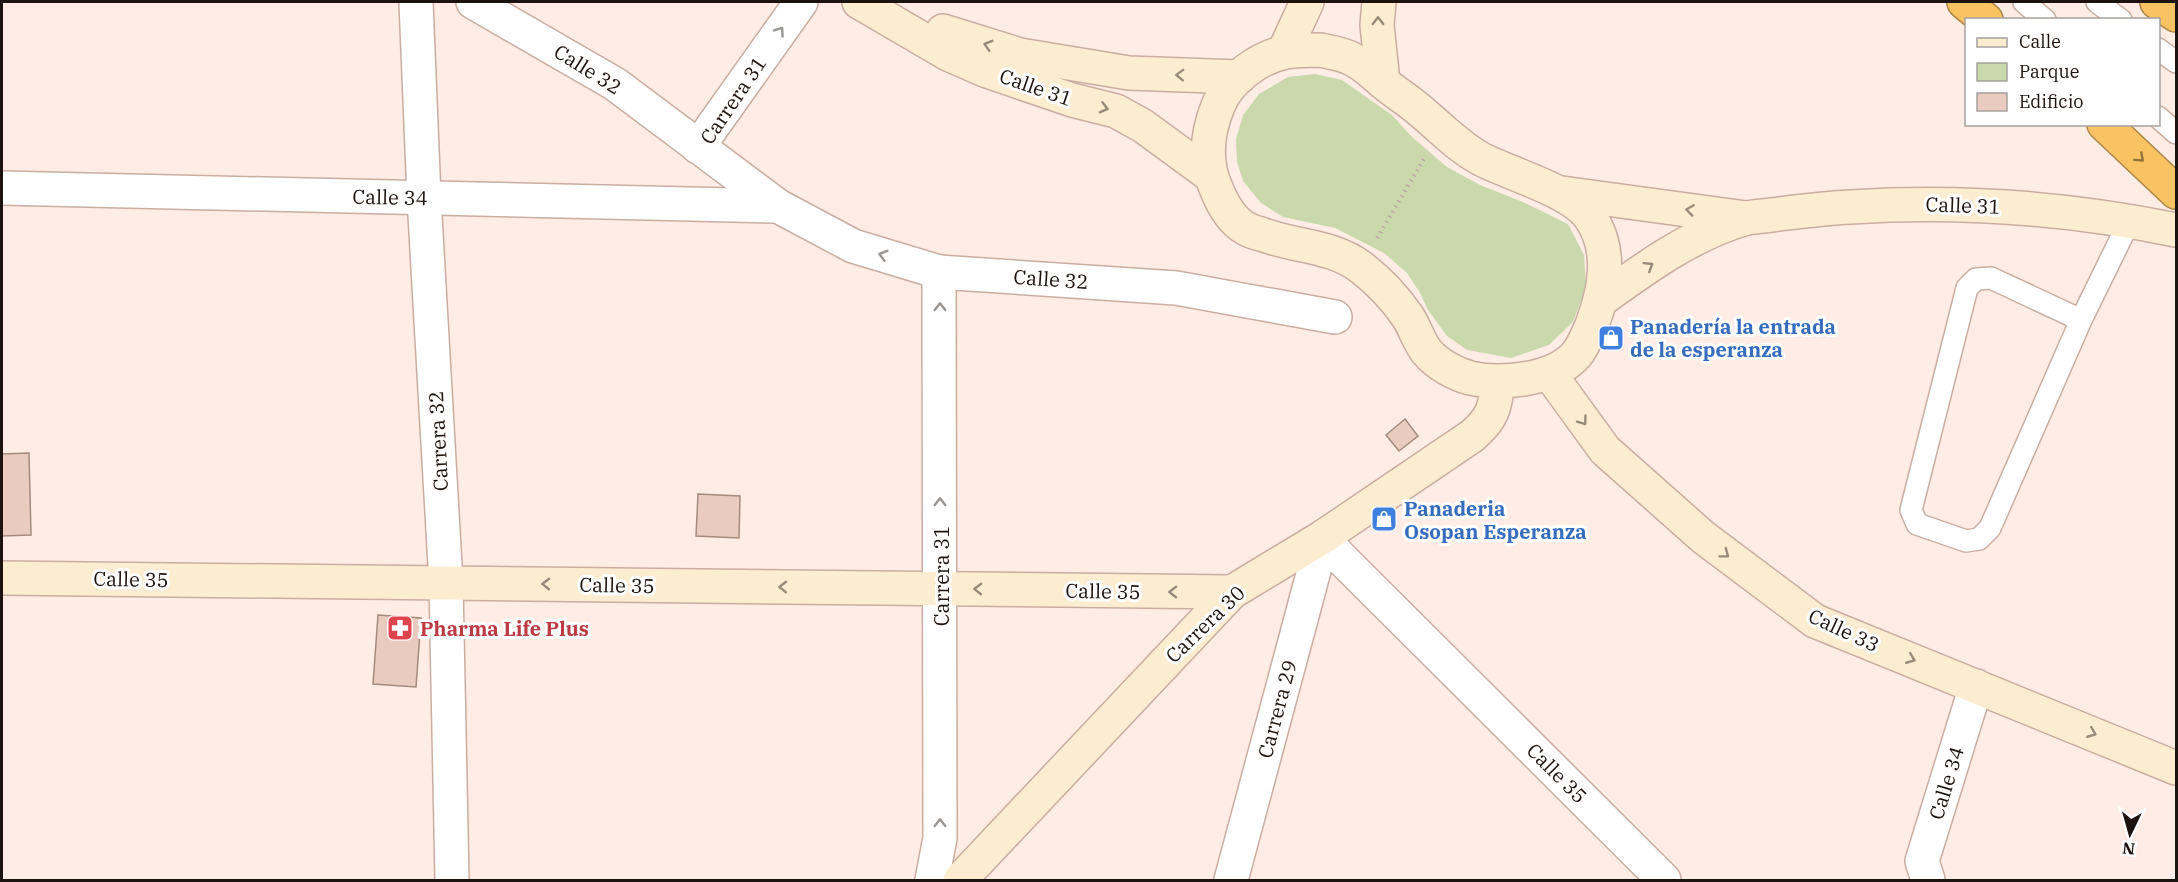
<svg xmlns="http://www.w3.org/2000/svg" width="2178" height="882" font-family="'IBM Plex Serif',serif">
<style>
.green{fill:#c9d9ac}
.building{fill:#e9cbbf;stroke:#a58a7e;stroke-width:1.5}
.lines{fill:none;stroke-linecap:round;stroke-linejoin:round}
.lane-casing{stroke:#caada1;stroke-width:24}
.street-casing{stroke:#caada1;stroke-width:36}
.secondary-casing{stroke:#caada1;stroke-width:36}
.highway-casing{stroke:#ac8546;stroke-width:36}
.path{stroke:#b9a9a1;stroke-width:4;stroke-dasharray:1.5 4.5;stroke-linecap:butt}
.lane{stroke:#fff;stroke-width:21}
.street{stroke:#fff;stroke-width:33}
.secondary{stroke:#fdedd0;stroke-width:33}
.highway{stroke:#f9c364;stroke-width:33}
.oneway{stroke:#988b79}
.oneway2{stroke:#999593}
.oneway3{stroke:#96743d}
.labels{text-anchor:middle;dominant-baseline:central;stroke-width:6;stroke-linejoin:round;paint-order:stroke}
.street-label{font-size:20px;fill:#1d130e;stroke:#fff}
.shop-label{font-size:20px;font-weight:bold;fill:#366cbe;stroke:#fff;text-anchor:start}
.health-label{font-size:20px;font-weight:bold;fill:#be3a42;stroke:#fff;text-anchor:start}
</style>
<rect width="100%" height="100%" fill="#ffece4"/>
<polygon class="green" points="1315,74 1342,80 1392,115 1411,136 1447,167 1480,185 1523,202 1568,224 1584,255 1586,287 1573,322 1549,345 1511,358 1467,350 1447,336 1428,310 1420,293 1407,273 1384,253 1335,228 1283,217 1261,203 1243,181 1237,162 1236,139 1243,115 1259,94 1288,77"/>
<g class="building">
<polygon points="1405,419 1418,436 1399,451 1386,435"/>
<polygon points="29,453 31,535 2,536 2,454"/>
<polygon points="698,494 740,496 739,538 696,536"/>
<polygon points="378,615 421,618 416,687 373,684"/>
</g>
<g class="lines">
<g class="lane-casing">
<g id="lane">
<polyline points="2024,2 2045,20"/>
<polyline points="2097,2 2121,20"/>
<polyline points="2158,49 2176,62"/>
<polyline points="2158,117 2176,133"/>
<polyline points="2081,320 1991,278 1976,279 1967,288 1911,510 1917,524 1966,541 1979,539 1990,528 2081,320 2130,220"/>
</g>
</g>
<g class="street-casing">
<g id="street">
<polyline points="416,2 424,198 446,583 452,880"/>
<polyline points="473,2 615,84 778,206 853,246 939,272 1176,288 1335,317"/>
<polyline points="698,147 801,2"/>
<polyline points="2,188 778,206"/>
<polyline points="1323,537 1338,555 1664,880"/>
<polyline points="932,880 940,838 939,272"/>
<polyline points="1231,880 1323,537"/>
<polyline points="1928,880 1922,861 1976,686"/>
</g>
</g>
<g class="secondary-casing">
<g id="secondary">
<polyline points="859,2 948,54 987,71 1072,100 1116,111 1143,126 1210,175"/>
<polyline points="1379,2 1377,25 1383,82"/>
<polyline points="943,31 1020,55 1129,73 1239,77"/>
<path d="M1320 50C1330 52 1343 54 1352 59 1365 65 1373 74 1384 83 1397 94 1411 102 1424 114 1443 130 1459 147 1481 159 1510 174 1572 191 1590 217 1613 250 1605 290 1592 325 1588 334 1583 347 1576 355 1554 380 1501 385 1470 378 1455 374 1437 364 1427 352 1419 342 1415 328 1408 317 1395 298 1380 282 1362 268 1333 245 1294 247 1261 234 1256 233 1250 231 1245 228 1231 220 1222 203 1216 188 1204 161 1207 133 1218 106 1228 80 1259 57 1286 52 1297 50 1309 50 1320 50Z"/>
<polyline points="1284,52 1307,2"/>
<polyline points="1562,193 1746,218"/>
<path d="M1601 300C1645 268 1693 233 1747 218 1757 216 1768 216 1779 214 1803 211 1827 208 1851 207 1961 200 2069 208 2176 230"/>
<polyline points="1549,373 1605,450 1703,537 1815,621 2176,768"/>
<polyline points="2,578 1232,592"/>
<path d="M960 880 1232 592 1323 537 1472 436C1493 418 1495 408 1498 382"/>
</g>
</g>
<g class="highway-casing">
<g id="highway">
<polyline points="1964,2 1986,20"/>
<polyline points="2157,2 2176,15"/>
<polyline points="2104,124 2176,192"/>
</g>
</g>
<polyline class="path" points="1377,238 1424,159"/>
<use href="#lane" class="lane"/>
<use href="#street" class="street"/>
<use href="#secondary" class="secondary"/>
<use href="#highway" class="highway"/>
</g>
<defs><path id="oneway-chevron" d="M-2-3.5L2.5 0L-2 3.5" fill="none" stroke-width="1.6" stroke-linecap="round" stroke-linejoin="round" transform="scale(1.5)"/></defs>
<g class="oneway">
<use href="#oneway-chevron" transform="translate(1378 21) rotate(-90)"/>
<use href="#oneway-chevron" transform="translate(988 45) rotate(-163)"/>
<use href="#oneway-chevron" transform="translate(1180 75) rotate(-178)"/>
<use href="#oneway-chevron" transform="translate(1104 108) rotate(15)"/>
<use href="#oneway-chevron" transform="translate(1690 210) rotate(-172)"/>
<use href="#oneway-chevron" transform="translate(1649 266) rotate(-32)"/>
<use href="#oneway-chevron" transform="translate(1583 421) rotate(54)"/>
<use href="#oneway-chevron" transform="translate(1725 554) rotate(37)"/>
<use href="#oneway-chevron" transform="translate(546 584) rotate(-179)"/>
<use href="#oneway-chevron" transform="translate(783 587) rotate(-179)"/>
<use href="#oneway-chevron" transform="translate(978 589) rotate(-179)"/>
<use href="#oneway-chevron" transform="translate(1173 592) rotate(-179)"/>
<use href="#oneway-chevron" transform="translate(1911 659) rotate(22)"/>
<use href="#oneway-chevron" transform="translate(2092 733) rotate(22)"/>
</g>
<g class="oneway2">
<use href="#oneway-chevron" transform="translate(780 31) rotate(-55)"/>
<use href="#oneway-chevron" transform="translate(883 255) rotate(-164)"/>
<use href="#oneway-chevron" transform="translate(940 307) rotate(-90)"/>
<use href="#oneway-chevron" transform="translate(940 502) rotate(-90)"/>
<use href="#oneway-chevron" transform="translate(940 823) rotate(-90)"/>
</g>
<use class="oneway3" href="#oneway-chevron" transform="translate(2140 158) rotate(42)"/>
<defs>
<g id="shop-square" transform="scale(1.35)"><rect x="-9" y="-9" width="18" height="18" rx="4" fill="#3f7fe0" stroke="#fff"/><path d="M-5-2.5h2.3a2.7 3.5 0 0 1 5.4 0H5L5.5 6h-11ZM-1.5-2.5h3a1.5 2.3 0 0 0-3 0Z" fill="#fff"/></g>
<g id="pharmacy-square" transform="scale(1.35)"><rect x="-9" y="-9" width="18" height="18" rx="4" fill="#e0444e" stroke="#fff"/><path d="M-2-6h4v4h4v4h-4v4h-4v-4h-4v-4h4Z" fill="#fff"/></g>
</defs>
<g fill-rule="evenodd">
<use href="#shop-square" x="1611" y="338"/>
<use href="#shop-square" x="1384" y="519"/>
<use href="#pharmacy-square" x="400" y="628"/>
</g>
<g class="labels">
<g class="street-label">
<text transform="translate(588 69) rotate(32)">Calle 32</text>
<text transform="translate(1036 87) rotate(19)">Calle 31</text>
<text transform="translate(733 100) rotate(-56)">Carrera 31</text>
<text transform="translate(390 197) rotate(1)">Calle 34</text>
<text transform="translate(1963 205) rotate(2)">Calle 31</text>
<text transform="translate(1051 279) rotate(4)">Calle 32</text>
<text transform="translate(438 441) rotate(-93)">Carrera 32</text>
<text transform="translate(941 576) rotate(-90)">Carrera 31</text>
<text transform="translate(131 579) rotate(1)">Calle 35</text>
<text transform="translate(617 585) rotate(1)">Calle 35</text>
<text transform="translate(1103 591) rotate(1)">Calle 35</text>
<text transform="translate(1205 624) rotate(-44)">Carrera 30</text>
<text transform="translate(1844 630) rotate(25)">Calle 33</text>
<text transform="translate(1277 709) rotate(-75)">Carrera 29</text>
<text transform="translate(1557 773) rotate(45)">Calle 35</text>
<text transform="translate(1946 783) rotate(-73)">Calle 34</text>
</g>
<g class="shop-label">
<text x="1630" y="326">Panadería la entrada<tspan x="1630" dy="23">de la esperanza</tspan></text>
<text x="1404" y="508">Panaderia<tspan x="1404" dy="23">Osopan Esperanza</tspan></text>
</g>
<g class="health-label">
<text x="420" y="628">Pharma Life Plus</text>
</g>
</g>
<rect width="2178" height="882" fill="none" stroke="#1d130e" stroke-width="6"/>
<rect x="1965" y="18" width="195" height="108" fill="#ffffff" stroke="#a5a19f" stroke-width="1.5"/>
<rect x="1977" y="38" width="30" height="9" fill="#fdedd0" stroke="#a5a19f" stroke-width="1.5"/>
<text x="2019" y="48" font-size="18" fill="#1d130e">Calle</text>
<rect x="1977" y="63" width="30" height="18" fill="#c9d9ac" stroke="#a5a19f" stroke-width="1.5"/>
<text x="2019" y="78" font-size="18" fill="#1d130e">Parque</text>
<rect x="1977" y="93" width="30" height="18" fill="#e9cbbf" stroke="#a5a19f" stroke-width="1.5"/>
<text x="2019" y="108" font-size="18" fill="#1d130e">Edificio</text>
<g transform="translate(2130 834) rotate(185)" stroke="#ffffff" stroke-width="4.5" paint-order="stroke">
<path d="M0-4.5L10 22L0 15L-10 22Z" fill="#1d130e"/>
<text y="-9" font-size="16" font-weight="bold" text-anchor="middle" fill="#1d130e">N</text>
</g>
</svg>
